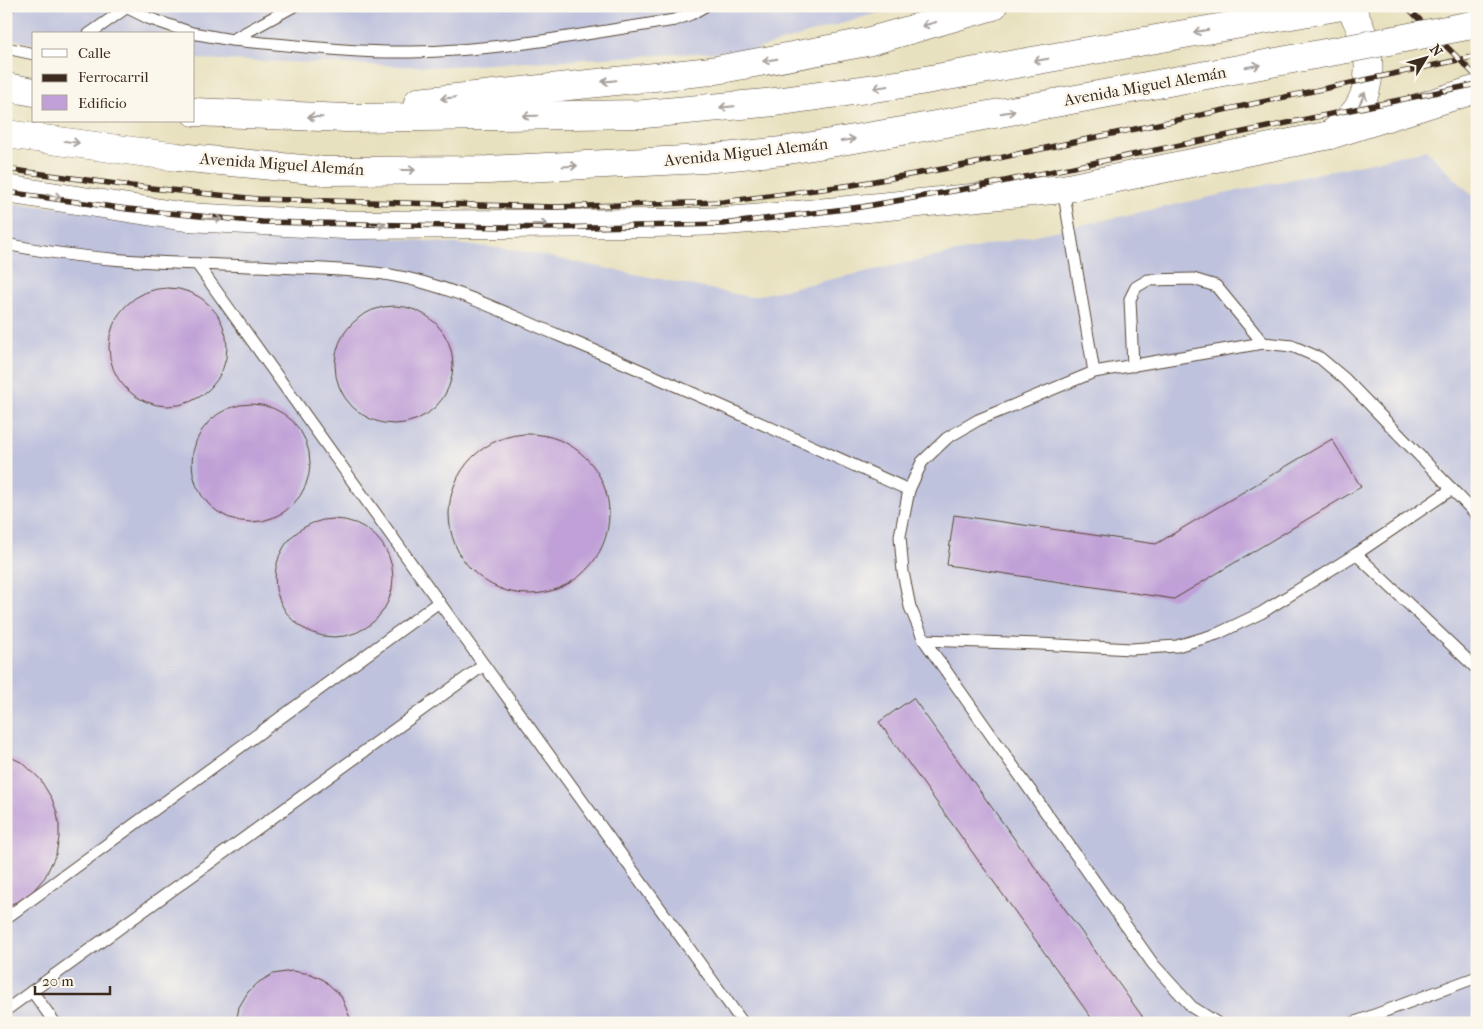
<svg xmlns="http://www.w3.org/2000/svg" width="1483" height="1029" font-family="'IM FELL French Canon',serif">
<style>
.industrial{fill:#bfc2dd}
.building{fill:#c0a0d7}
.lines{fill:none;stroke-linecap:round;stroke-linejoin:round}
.service-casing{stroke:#554536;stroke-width:13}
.tertiary-casing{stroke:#554536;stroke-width:29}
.trunk-casing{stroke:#554536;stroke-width:29}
.service{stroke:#fff;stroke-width:11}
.tertiary{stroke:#fff;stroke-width:28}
.trunk{stroke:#fff;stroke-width:28}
.rail-casing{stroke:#3b2a1e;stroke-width:5.5}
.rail{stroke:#fbf7ec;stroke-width:4;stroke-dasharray:11;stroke-linecap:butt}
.trunk-bridge-casing{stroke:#554536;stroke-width:29;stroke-linecap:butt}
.trunk-bridge{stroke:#fff;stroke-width:28}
.oneway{stroke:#a79f9a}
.labels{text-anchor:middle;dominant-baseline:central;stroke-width:5;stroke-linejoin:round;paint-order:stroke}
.street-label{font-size:16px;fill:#3b2a1e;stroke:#fbf7ec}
</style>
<rect width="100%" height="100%" fill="#fbf7ec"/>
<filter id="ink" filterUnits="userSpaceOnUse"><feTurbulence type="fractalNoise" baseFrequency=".02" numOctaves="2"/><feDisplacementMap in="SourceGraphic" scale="10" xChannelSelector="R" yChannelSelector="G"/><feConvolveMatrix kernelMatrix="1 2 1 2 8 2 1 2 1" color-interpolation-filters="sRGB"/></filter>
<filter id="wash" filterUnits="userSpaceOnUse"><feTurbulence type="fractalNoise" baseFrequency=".0096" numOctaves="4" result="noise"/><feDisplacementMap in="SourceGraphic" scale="20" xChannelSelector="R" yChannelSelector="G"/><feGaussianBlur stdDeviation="1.12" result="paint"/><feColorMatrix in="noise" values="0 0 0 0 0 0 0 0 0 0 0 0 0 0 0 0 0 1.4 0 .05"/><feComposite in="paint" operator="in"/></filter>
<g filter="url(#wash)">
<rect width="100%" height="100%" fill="#e8e1bf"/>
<g class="industrial">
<polygon points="6,6 900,6 754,50 433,67 194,59 194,34 34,34 34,44 6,38"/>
<polygon points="1426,150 1477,200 1477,1023 6,1023 6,203 510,249 750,297"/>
</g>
<g id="blocks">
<g class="building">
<circle cx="168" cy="347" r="59"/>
<circle cx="394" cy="365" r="59"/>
<circle cx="251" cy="463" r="59"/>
<circle cx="529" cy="514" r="80"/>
<polygon points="1332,439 1361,487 1174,599 947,565 954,515 1156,544"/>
<circle cx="334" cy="578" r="59"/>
<polygon points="913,698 1147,1023 1095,1023 879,722"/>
<polygon points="6,755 23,763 40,779 52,799 57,813 59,825 59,838 56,854 45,877 33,891 19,901 6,906"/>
<polygon points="292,971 311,974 324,980 341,996 350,1018 351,1023 236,1023 239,1007 248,992 259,982 273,974"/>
</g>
</g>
</g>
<g filter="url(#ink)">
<use href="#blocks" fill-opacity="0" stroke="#554536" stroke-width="1"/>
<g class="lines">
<g class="service-casing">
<g id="service">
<polyline points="124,6 148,18 192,33 232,40 294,6"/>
<polyline points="6,8 9,6"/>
<polyline points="89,34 126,8"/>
<path d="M232 40C291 45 351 53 411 52 500 51 588 33 675 20L691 14 705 6"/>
<polyline points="6,48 34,54"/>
<polyline points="1063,189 1094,372 1263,343 1292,346 1320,358 1345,379 1477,515"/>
<path d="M6 244C95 263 186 263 276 267 314 269 353 269 390 275 450 285 505 313 560 336 678 385 793 438 909 490"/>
<polyline points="197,264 484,665 743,1023"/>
<polyline points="1133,366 1130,299 1136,287 1148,280 1193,279 1216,286 1263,343"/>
<polyline points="1094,372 978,420 947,438 922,462 909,490 900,536 903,572 910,607 924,640 1153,964 1192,1007 1217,1023"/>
<polyline points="1356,554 1477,669"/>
<polyline points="924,640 1040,644 1131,649 1177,646 1217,634 1261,613 1356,554 1452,489"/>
<polyline points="6,918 439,602"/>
<polyline points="32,991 55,1023"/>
<polyline points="6,1010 484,665"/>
<polyline points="1353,1023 1477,977"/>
</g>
</g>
<g class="tertiary-casing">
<polyline id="tertiary" points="6,189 186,217 345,225 654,223 725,221 776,217 1063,189 1330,135 1477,89"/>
</g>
<g class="trunk-casing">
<g id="trunk">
<polyline points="6,87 34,92"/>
<polyline points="418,102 711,71 867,42 993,6"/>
<polyline points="194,112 347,118 644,114 775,102 903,84 1342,6"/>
<polyline points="6,134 178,157 324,171 488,170 704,159 782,151 908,130 1347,49"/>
<path d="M1330 135C1339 127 1351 119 1358 108 1377 77 1368 36 1349 6"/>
</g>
</g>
<use href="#service" class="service"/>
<use href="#tertiary" class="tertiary"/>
<use href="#trunk" class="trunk"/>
<g class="rail-casing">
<g id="rail">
<polyline points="1406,6 1477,77"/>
<polyline points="6,169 131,186 258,199 553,207 723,202 852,185 971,164 1477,56"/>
<polyline points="6,192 127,209 262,222 549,228 723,224 861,207 976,187 1477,84"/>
</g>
</g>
<use href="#rail" class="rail"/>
<g class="trunk-bridge-casing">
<polyline id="trunk-bridge" points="1347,49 1477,24"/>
</g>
<use href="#trunk-bridge" class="trunk-bridge"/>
</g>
<defs><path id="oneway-shaft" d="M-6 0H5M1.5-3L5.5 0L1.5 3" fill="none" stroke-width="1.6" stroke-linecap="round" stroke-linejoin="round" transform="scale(1.25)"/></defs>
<g class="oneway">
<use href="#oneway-shaft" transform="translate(929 24) rotate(164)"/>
<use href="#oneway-shaft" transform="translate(1201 31) rotate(170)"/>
<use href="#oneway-shaft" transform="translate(770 60) rotate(170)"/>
<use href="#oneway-shaft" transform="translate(1041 60) rotate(170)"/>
<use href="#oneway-shaft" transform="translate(1253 66) rotate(-10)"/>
<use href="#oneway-shaft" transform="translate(609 81) rotate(174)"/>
<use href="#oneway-shaft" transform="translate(881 87) rotate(172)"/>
<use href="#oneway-shaft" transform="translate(448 98) rotate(174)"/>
<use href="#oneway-shaft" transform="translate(1362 99) rotate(-65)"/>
<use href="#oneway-shaft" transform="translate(727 107) rotate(175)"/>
<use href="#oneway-shaft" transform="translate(1008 112) rotate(-10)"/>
<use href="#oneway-shaft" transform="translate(530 116) rotate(179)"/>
<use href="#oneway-shaft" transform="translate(315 117) rotate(-178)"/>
<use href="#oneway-shaft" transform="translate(848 140) rotate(-10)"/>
<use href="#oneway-shaft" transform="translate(72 142) rotate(8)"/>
<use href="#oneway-shaft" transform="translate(570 166) rotate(-3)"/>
<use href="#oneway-shaft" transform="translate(408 170)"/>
<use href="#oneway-shaft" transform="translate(54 196) rotate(9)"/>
<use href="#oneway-shaft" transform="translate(215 219) rotate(3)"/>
<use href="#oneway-shaft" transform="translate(540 224)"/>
<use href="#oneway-shaft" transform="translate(378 225)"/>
</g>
</g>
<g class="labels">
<g class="street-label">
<text transform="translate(1145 86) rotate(-10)">Avenida Miguel Alemán</text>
<text transform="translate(746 152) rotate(-6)">Avenida Miguel Alemán</text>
<text transform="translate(282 164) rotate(4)">Avenida Miguel Alemán</text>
</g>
</g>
<rect width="1483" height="1029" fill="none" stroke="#fbf7ec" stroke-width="25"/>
<rect x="32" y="32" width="162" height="90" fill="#fbf7ec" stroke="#aea59a"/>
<rect x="42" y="49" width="25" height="8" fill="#ffffff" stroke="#aea59a"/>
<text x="78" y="58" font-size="15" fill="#3b2a1e">Calle</text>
<rect x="42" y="74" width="25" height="8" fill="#3b2a1e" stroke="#aea59a"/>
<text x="78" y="82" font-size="15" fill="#3b2a1e">Ferrocarril</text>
<rect x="42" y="95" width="25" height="15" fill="#c0a0d7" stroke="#aea59a"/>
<text x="78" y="108" font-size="15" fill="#3b2a1e">Edificio</text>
<g transform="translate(1426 58) rotate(53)" stroke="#fbf7ec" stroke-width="4" paint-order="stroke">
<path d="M0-4L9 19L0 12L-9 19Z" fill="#3b2a1e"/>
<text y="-8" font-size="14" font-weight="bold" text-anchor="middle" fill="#3b2a1e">N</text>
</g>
<path d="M35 986v8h75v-8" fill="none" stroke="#3b2a1e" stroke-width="2.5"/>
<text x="42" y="986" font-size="15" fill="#3b2a1e" stroke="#fbf7ec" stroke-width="4" paint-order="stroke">20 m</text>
</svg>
